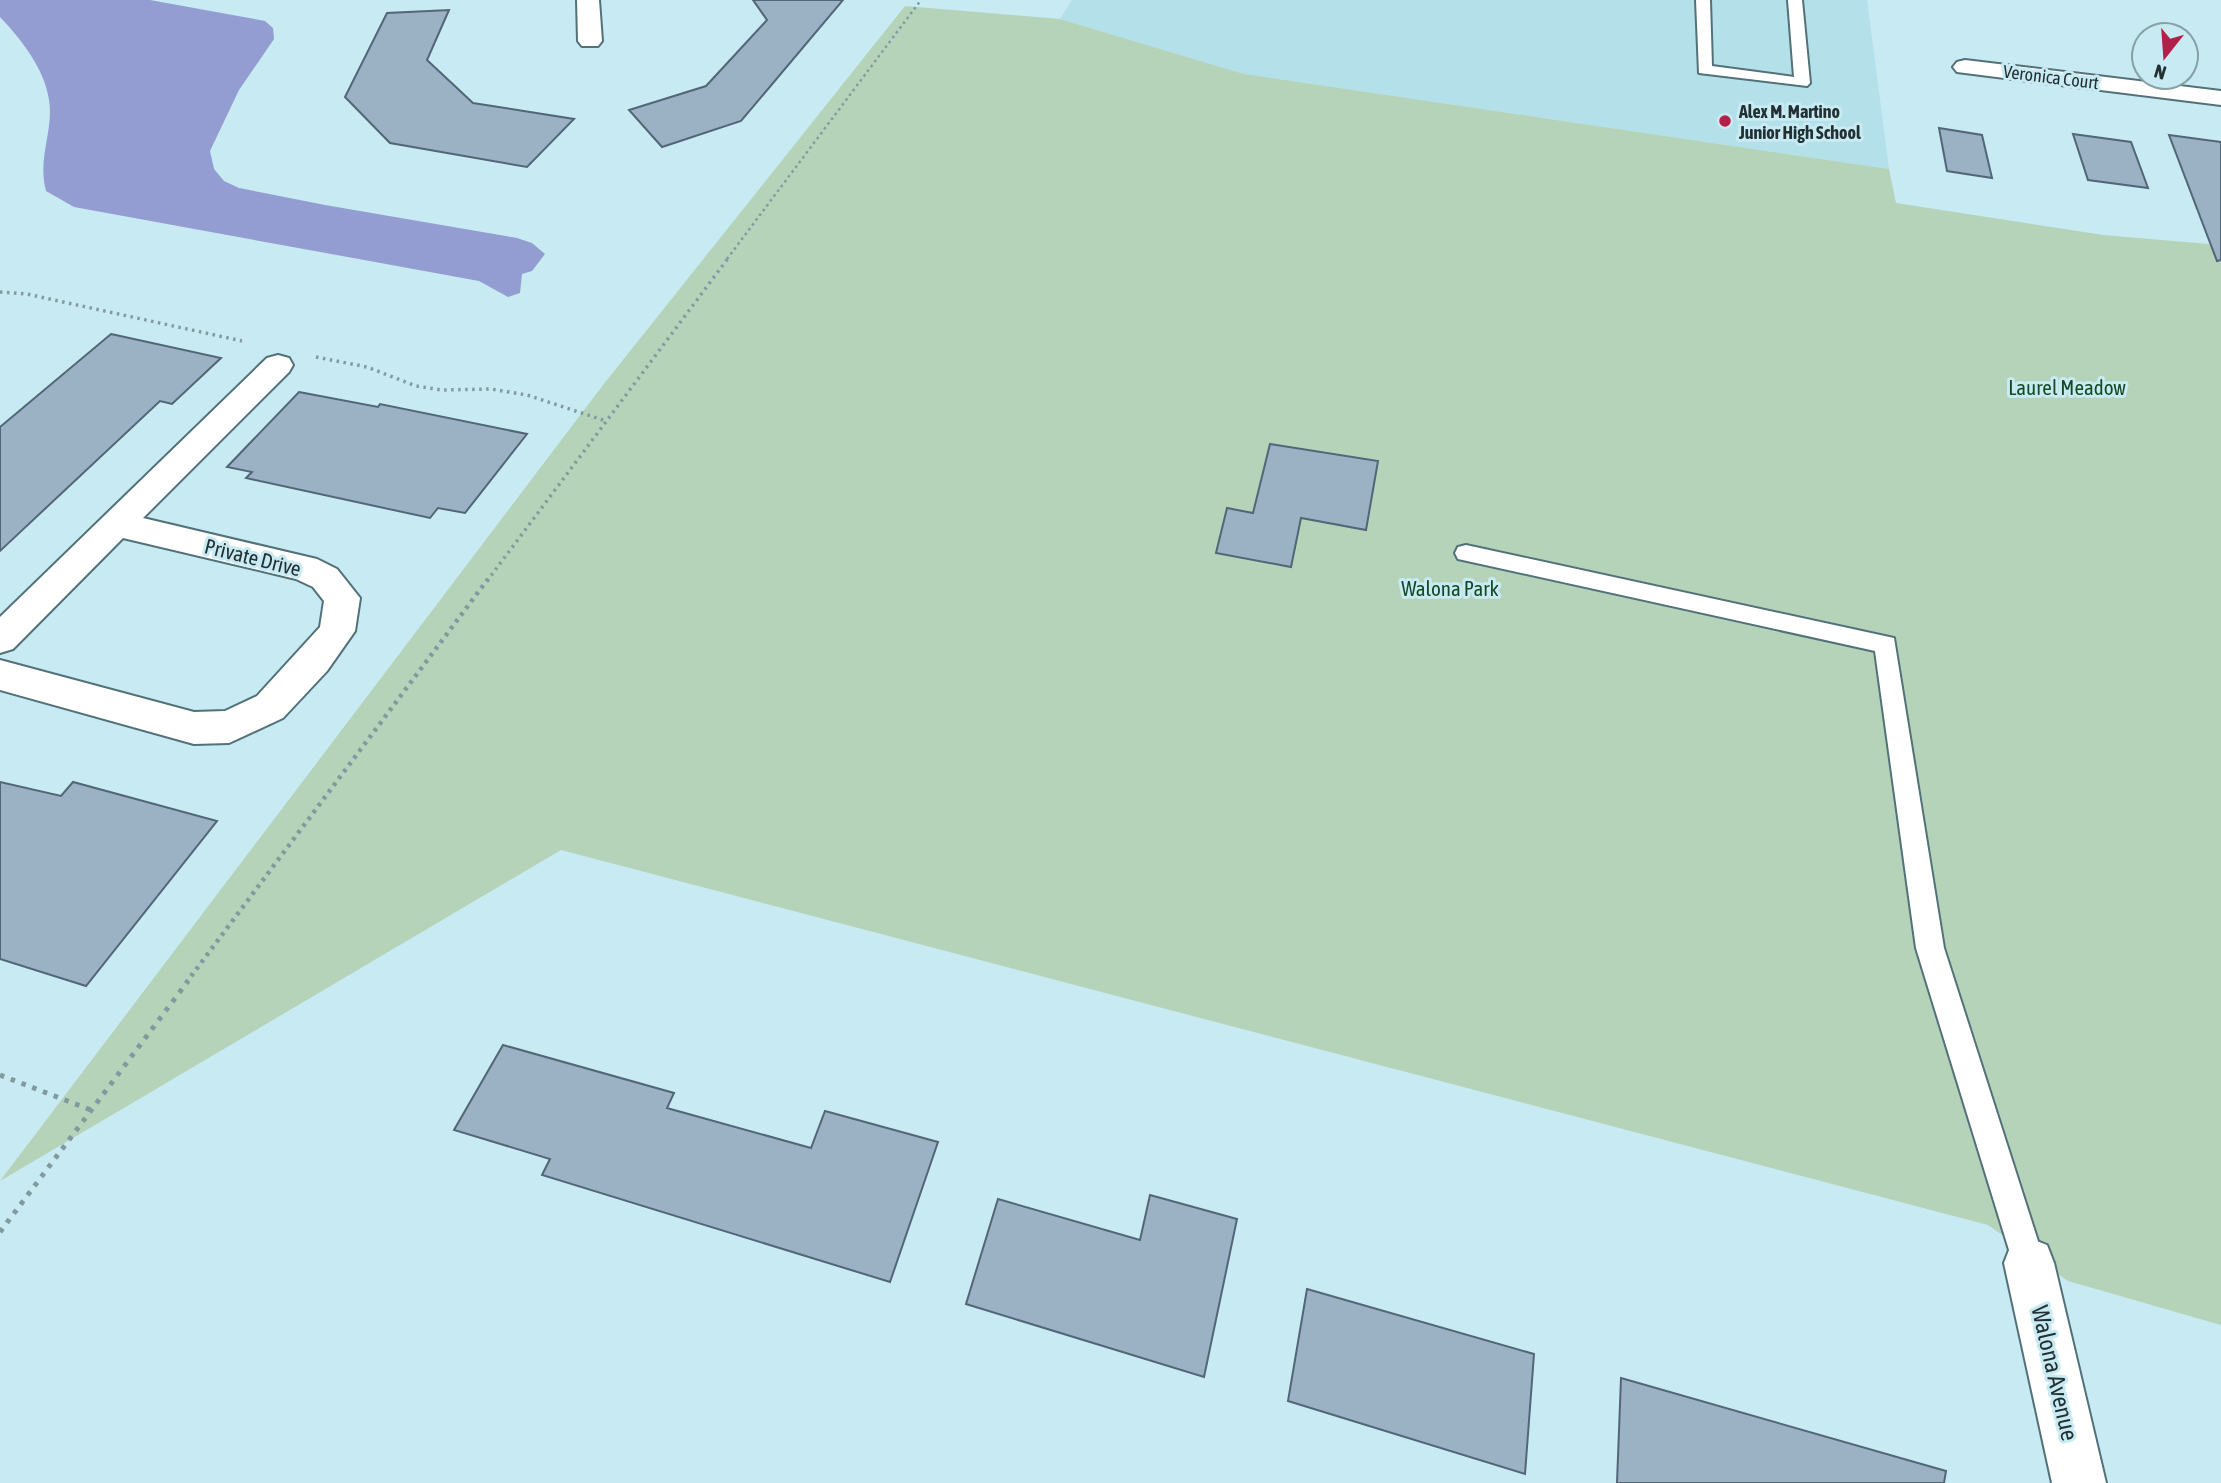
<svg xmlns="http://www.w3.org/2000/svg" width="2221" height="1483" font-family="'Asap Condensed',sans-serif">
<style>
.built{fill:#b4e0e9}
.green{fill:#b5d3b9}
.water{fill:#939dd2}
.building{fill:#9bb1c4;stroke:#526678;stroke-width:2}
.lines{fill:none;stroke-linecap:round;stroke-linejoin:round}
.lane-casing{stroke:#527178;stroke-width:4}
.street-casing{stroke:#527178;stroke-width:4}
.path-far3{stroke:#819aa0;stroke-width:2.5;stroke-dasharray:2.5 3.5;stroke-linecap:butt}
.path-far2{stroke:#819aa0;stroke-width:3.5;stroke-dasharray:2.5 4.5;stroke-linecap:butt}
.path-far1{stroke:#819aa0;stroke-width:4.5;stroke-dasharray:3.5 5;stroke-linecap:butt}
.path{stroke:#819aa0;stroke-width:5;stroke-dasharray:4.5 7;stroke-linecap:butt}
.lane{fill:#fff;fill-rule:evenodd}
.street{fill:#fff;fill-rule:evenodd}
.poi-dot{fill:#b22049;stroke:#c8eaf2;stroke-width:2.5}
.labels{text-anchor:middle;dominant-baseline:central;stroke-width:6;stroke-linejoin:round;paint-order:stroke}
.far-street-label{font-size:18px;fill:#233033;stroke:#c8eaf2}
.far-poi-label{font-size:18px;font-weight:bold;fill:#233033;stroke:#c8eaf2;text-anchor:start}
.park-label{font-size:21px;fill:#144a23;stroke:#c8eaf2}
.street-label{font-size:21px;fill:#233033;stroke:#c8eaf2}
.near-street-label{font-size:24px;fill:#233033;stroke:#c8eaf2}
</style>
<rect width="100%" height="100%" fill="#c8eaf2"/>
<polygon class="built" points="1072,0 1867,0 1889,169 1244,74 1060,19"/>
<polygon class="green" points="905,6 1060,19 1244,74 1889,169 1896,203 2103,235 2221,245 2221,1325 2068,1281 1988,1225 561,850 0,1181 603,385"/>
<path class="water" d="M0 0H150L265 21 273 28 274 39 239 90 210 151 214 169 224 181 239 188 325 205 517 238 532 243 545 254 532 271 522 274 520 293 508 297 479 281 74 207 46 191C37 157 54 131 49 100 45 69 20 38 0 17Z"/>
<g class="building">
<polygon points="753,0 843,0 741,121 662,147 629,110 706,86 767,20"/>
<polygon points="449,10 427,60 473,103 574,119 527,167 390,143 345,97 387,13"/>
<polygon points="1939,128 1982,135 1992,178 1947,171"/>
<polygon points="2073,134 2131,142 2148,188 2088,180"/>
<polygon points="2169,135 2221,142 2221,260 2217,261"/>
<polygon points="111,334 221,358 172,404 160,401 0,551 0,427"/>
<polygon points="299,392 378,407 380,404 527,434 465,513 438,508 430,518 246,478 252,472 227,467"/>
<polygon points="1270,444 1378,461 1366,530 1301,518 1291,567 1216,553 1227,508 1253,513"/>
<polygon points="0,782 61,796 73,782 217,821 86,986 0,959"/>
<polygon points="503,1045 674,1093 667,1108 811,1148 825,1111 938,1142 890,1282 542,1175 550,1159 454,1130"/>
<polygon points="1150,1195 1237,1219 1204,1377 966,1304 998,1199 1140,1240"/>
<polygon points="1307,1289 1534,1354 1525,1474 1288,1401"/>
<polygon points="1621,1378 1946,1471 1944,1483 1617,1483"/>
</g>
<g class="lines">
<g class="lane-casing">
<g id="lane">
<polygon points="1696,0 1710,0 1712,66 1794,77 1788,0 1802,0 1810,83 1807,86 1699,73"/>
<polygon points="1466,545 1894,638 1944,948 2045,1263 2040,1274 2029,1279 2018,1274 2013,1263 1916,948 1875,651 1458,559 1455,553 1458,547"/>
</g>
</g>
<g class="street-casing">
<g id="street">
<polygon points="577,0 599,0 602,41 598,46 582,46 578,41"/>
<polygon points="1965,60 2221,91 2221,105 1957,72 1953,67 1957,62"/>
<polygon points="278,355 289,358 293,365 289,372 143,518 317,559 337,569 360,598 355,631 327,671 283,718 229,743 194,744 0,690 0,660 194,712 225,711 257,696 320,627 324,601 313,587 296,579 123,538 13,649 0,653 0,617 267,358"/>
<polygon points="2029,1238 2047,1245 2054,1263 2106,1483 2052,1483 2004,1263 2011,1245"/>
</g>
</g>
<polyline class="path-far3" points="727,259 921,0"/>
<g class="path-far2">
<polyline points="0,292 27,294 242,341"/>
<polyline points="316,357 367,367 416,386 442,390 491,389 527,395 606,421"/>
<polyline points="487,581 729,257"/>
</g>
<polyline class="path-far1" points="186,983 488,579"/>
<g class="path">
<polyline points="0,1075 91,1110"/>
<polyline points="0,1232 188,981"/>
</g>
<use href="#lane" class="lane"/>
<use href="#street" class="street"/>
</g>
<circle class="poi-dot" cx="1725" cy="121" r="7"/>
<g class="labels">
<g class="far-street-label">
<text transform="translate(2051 77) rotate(7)">Veronica Court</text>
</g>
<g class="far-poi-label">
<text x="1739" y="111">Alex M. Martino<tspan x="1739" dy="21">Junior High School</tspan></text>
</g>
<g class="park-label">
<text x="2067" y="387">Laurel Meadow</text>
<text x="1450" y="588">Walona Park</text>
</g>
<g class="street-label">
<text transform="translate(253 557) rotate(14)">Private Drive</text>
</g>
<g class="near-street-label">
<text transform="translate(2055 1373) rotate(77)">Walona Avenue</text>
</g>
</g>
<g transform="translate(2165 56) rotate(197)"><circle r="33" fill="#c8eaf2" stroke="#86a0a6" stroke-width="2"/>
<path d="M0-5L12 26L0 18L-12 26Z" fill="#b22049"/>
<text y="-10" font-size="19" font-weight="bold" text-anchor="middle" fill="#233033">N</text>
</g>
</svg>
